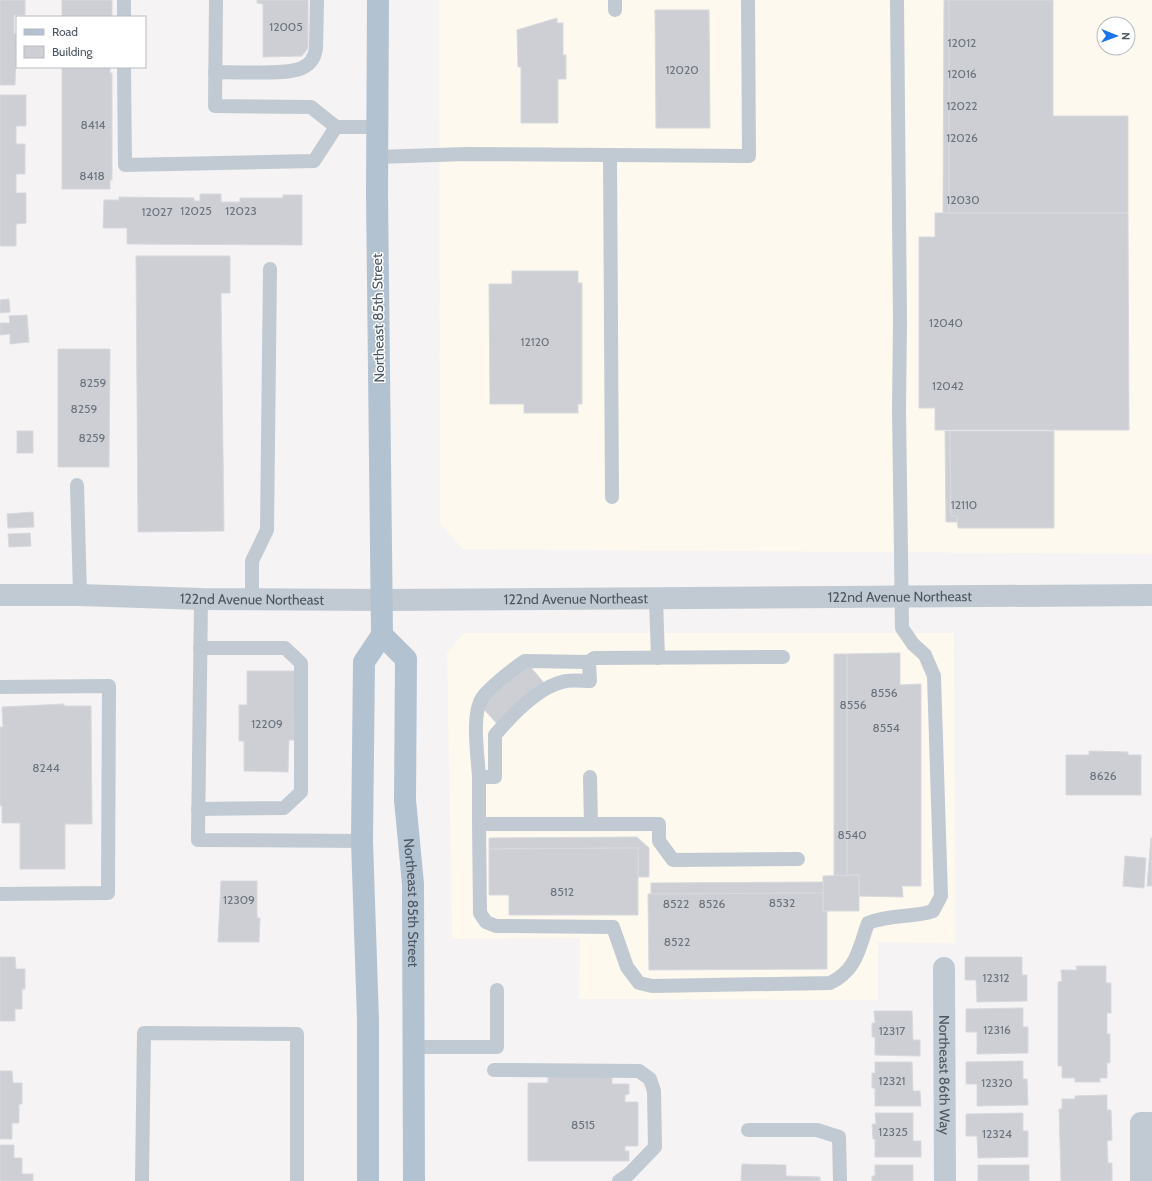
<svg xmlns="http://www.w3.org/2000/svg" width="1152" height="1181" font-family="Cabin,sans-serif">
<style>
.commercial{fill:#fdf9ef;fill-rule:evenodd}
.building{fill:#cdcfd5;stroke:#d7d9de}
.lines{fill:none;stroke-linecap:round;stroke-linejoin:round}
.service{stroke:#c1cad2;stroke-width:14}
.minor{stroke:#c1cad2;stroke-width:22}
.tertiary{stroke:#c1cad2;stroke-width:22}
.primary{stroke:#b3c2d1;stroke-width:22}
.labels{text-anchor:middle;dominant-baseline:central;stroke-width:3;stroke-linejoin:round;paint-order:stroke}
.number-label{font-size:12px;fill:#6b747e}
.street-label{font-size:14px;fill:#4a5661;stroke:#fff}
</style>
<rect width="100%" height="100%" fill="#f5f3f3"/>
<g class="commercial">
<path d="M439 0H1152V554L463 549 440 524ZM1104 24H1128V48H1104Z"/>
<polygon points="464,633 954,633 955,943 878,942 878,1000 579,999 580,938 452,939 447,653"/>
</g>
<g class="building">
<polygon points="0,0 25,0 25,15 14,15 14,34 17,34 15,85 0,85"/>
<rect x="62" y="0" width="50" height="17"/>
<polygon points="257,0 308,0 308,48 302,56 263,57 263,4 257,3"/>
<polygon points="944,0 949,0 949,213 943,213"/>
<polygon points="949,0 1053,0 1053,116 1128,116 1128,213 949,213"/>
<polygon points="655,10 709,10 710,128 656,128"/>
<polygon points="557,18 557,23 563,23 563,55 566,55 566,79 558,79 558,123 521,123 521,67 518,67 517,30"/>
<polygon points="62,67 110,67 110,73 112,73 112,180 110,180 110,189 62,189"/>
<polygon points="0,95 26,95 26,126 16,126 16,144 25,144 25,174 16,174 16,193 26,193 26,223 16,224 16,246 0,246"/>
<polygon points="200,194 221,194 221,202 240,202 240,198 283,198 283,195 302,195 302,245 127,244 127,228 103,228 104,200 119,200 119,197 194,198 194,201 200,201"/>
<polygon points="935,213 1128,213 1129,430 935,430 935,408 919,408 919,237 935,237"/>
<polygon points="136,256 230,256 230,293 221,293 224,531 138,532"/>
<polygon points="512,271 578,271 578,283 582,283 582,404 578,404 578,413 524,413 524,404 490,404 489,284 512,284"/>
<polygon points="9,299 10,312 0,313 0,300"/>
<polygon points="27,315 29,342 10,344 10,334 0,335 0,323 10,323 9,316"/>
<polygon points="58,349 110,349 109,467 58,467"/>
<rect x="17" y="431" width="16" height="22"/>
<polygon points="945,431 950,431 951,516 957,516 957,522 946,522"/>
<polygon points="950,431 1054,431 1054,528 958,528 957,516 951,516"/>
<polygon points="33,512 34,527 8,528 7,514"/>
<polygon points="30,533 31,546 9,547 8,534"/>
<polygon points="900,653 900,685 921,684 921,886 902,886 903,897 859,896 859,875 847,875 847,654"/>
<polygon points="834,654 847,654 847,875 834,876"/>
<polygon points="528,664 545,684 499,726 481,706"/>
<polygon points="247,671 295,671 294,740 289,740 288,772 244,771 244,741 239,741 239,705 247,705"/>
<polygon points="64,704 64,706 91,706 92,824 65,824 65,869 20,869 20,823 2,823 2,806 0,806 0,727 3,727 2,707"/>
<polygon points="1089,751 1128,752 1128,755 1141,755 1141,795 1066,795 1066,755 1089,755"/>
<polygon points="637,837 649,848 649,877 638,877 638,848 489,849 489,838"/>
<polygon points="1151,838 1152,838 1152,886 1147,886"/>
<polygon points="638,848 638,915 509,915 509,895 489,895 489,849"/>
<polygon points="1125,856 1146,858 1144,888 1123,886"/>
<polygon points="859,875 859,911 823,911 823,876"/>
<polygon points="221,881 257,881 257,918 260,918 259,942 218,942"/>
<polygon points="823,882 823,893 651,894 651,883"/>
<polygon points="823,893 823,911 827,911 827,969 649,970 648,894"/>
<polygon points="0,957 15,957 16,969 25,969 25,989 22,989 22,1009 15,1009 15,1021 0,1021"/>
<polygon points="965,957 1022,957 1022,975 1027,975 1027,1001 977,1002 976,980 965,980"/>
<polygon points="1076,966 1106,966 1106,983 1111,983 1111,1013 1107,1013 1107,1034 1110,1034 1110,1063 1107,1063 1107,1078 1100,1078 1100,1082 1075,1082 1075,1078 1062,1078 1062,1066 1058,1066 1058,982 1062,981 1061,970 1077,970"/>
<polygon points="1023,1008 1023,1027 1028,1027 1028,1053 977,1054 977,1032 966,1032 966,1009"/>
<polygon points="874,1011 912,1011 913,1040 920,1040 920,1056 875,1055 875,1037 872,1037 872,1023 875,1023"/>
<polygon points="1023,1061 1023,1079 1027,1079 1028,1105 977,1106 977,1084 966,1084 966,1062"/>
<polygon points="875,1062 912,1062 913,1091 920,1091 921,1106 875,1106 875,1088 872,1088 872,1073 875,1073"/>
<polygon points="0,1071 12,1071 13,1083 22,1083 22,1104 19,1104 19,1123 12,1123 12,1139 0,1139"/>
<polygon points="548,1076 612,1076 612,1084 629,1084 629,1094 625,1095 625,1102 638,1102 638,1146 625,1146 625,1151 629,1151 629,1161 528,1161 528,1083 548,1083"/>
<polygon points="1107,1095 1107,1110 1111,1110 1112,1140 1107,1141 1108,1163 1112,1163 1112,1181 1061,1181 1059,1109 1062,1109 1062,1099 1075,1099 1075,1096"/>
<polygon points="875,1113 913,1113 913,1141 921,1141 921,1157 875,1157 875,1139 873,1139 872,1124 876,1124"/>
<polygon points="1023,1113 1023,1131 1028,1131 1028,1157 978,1158 977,1136 966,1136 966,1114"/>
<polygon points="0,1145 14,1145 14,1158 22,1158 22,1174 33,1174 33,1181 0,1181"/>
<polygon points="742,1164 786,1165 786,1176 820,1177 820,1181 741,1181"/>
<polygon points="875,1165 913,1165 913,1181 872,1181 872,1176 875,1176"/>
<rect x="978" y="1165" width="51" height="16"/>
</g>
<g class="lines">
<g class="service">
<polyline points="124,0 124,17"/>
<polyline points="216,0 215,106 311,107 336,127 377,127"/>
<polyline points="615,0 615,10"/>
<polyline points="124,67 125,165 314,161 336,127"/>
<path d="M215 72C234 72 289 75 302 68 311 64 315 57 316 48L317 0"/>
<polyline points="610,155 612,497"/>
<polyline points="377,157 466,154 749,156 748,0"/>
<polyline points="77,485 80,595"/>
<polyline points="201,599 198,840 362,841"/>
<polyline points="252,599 252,561 267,530 270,269"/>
<polyline points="656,599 658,658"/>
<path d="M783 657 594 658 589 662 590 681C581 681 570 679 562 682 538 688 511 716 495 735V777H479V824H659V841L673 860 798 859"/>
<polyline points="0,687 109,686 108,893 0,894"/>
<path d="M479 777C478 757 471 715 482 698 489 688 514 668 525 661L589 662"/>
<polyline points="590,777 591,824"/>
<polyline points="198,809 284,808 301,792 301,663 285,648 200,648"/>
<path d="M479 824 480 913 486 922 496 926 613 927 627 967 639 983 652 986 830 983C857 970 859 948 868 923 889 914 912 918 933 911L941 896 934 676 925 655 913 644 902 628 899 409 900 322 897 0"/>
<polyline points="412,1047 497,1047 497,990"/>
<polyline points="494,1070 639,1071 650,1079 654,1091 655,1147 629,1174 619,1181"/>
<polyline points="748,1130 817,1130 839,1137 840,1181"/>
<polyline points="142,1181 144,1033 297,1034 297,1181"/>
</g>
<g class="minor">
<path id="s1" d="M944 968 945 1181"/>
<polyline points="1141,1181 1141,1123 1152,1123"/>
</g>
<path class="tertiary" id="s2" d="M0 595H80L201 599 382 600 1152 595"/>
<g class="primary">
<path id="s3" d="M382 635 406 659 405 800 413 884 414 1181"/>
<polyline points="368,1181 368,1020 362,841 364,662 382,635 377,194 378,0"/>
</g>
</g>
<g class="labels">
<g class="number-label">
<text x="286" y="26">12005</text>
<text x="962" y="42">12012</text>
<text x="682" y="69">12020</text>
<text x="962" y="73">12016</text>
<text x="962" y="105">12022</text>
<text x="93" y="124">8414</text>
<text x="962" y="137">12026</text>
<text x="92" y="175">8418</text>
<text x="963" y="199">12030</text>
<text x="196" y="210">12025</text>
<text x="241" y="210">12023</text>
<text x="157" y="211">12027</text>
<text x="946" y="322">12040</text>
<text x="535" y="341">12120</text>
<text x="93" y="382">8259</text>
<text x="948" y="385">12042</text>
<text x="84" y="408">8259</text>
<text x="92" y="437">8259</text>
<text x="964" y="504">12110</text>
<text x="884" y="692">8556</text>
<text x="853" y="704">8556</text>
<text x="267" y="723">12209</text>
<text x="886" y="727">8554</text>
<text x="46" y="767">8244</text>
<text x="1103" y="775">8626</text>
<text x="852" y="834">8540</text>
<text x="562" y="891">8512</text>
<text x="239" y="899">12309</text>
<text x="782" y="902">8532</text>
<text x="676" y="903">8522</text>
<text x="712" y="903">8526</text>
<text x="677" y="941">8522</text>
<text x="996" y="977">12312</text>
<text x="997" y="1029">12316</text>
<text x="892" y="1030">12317</text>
<text x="892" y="1080">12321</text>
<text x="997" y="1082">12320</text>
<text x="583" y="1124">8515</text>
<text x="893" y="1131">12325</text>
<text x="997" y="1133">12324</text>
</g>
<g class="street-label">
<text transform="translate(378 318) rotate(-91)">Northeast 85th Street</text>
<text stroke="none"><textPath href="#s2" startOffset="900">122nd Avenue Northeast</textPath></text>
<text stroke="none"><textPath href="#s2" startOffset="252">122nd Avenue Northeast</textPath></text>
<text stroke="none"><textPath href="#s2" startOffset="576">122nd Avenue Northeast</textPath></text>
<text stroke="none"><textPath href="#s3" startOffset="278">Northeast 85th Street</textPath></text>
<text stroke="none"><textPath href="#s1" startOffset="107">Northeast 86th Way</textPath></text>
</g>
</g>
<rect x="16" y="16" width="130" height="52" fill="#ffffff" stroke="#b7bbc0"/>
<rect x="24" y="29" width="20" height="6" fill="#b3c2d1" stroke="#b7bbc0"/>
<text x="52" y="36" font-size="12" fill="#4a5661">Road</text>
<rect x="24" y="46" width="20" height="12" fill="#cdcfd5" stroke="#b7bbc0"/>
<text x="52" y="56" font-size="12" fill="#4a5661">Building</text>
<g transform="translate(1116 36) rotate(91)"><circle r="19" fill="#ffffff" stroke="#b7bbc0"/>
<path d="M0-3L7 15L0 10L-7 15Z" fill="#1a73e8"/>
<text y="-6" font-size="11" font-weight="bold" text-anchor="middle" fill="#4a5661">N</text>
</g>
</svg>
